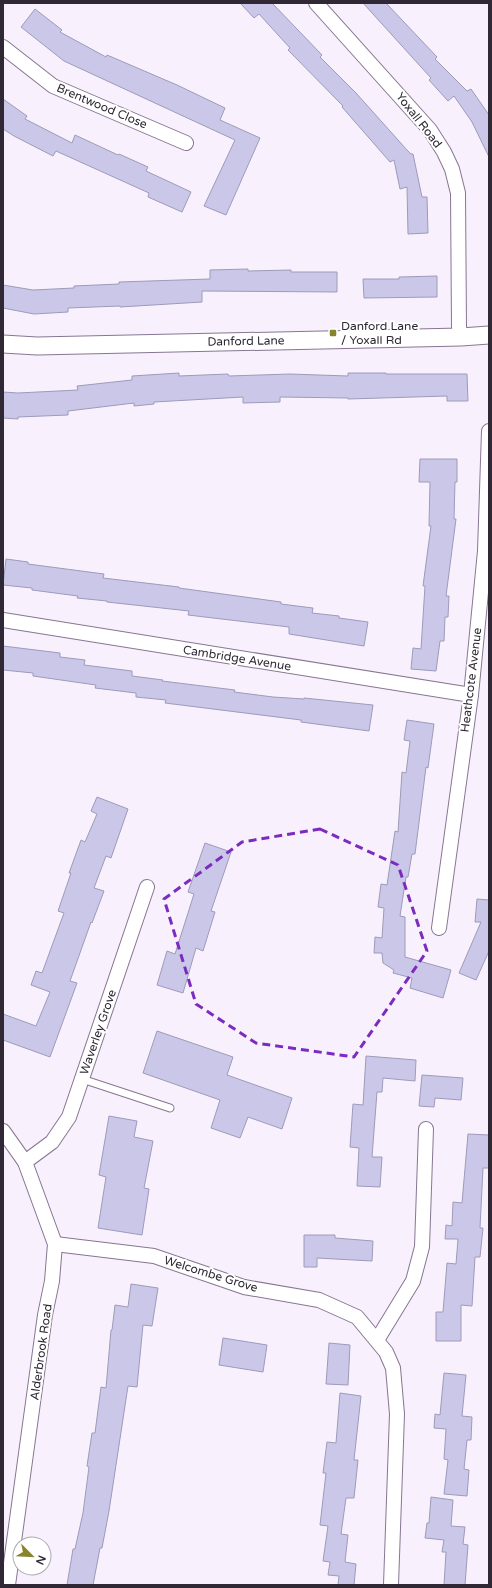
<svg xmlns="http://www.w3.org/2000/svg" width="492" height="1588" font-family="'Varela Round',sans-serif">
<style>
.building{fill:#cbc7e8;stroke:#9e9aba}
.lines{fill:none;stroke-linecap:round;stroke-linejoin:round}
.service-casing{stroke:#877692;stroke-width:9}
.minor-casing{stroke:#877692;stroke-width:16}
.tertiary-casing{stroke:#877692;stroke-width:19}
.service{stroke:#fff;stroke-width:7}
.minor{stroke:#fff;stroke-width:14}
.tertiary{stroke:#fff;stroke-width:17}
.marked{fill:none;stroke:#7b2cbf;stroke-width:3;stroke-dasharray:8 5;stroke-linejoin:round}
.poi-dot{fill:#87842c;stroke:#fff;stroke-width:1.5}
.labels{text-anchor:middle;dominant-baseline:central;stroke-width:4;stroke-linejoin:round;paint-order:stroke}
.street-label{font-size:12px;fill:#302935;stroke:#fff}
.poi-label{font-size:12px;fill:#302935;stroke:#fff;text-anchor:start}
</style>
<rect width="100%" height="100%" fill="#f8f1fd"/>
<g class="building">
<polygon points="240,3 272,3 322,55 320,57 356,93 407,150 411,154 413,154 422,197 427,197 428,233 408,234 407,187 400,189 394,160 390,162 342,107 343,106 288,50 290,48 259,14 254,18"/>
<polygon points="363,3 386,3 437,57 435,59 467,91 471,89 489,115 489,157 472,122 454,96 448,101 429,80 431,78"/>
<polygon points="35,9 62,30 60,32 106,57 107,55 177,85 225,108 220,120 260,138 226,215 204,206 235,140 64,61 21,27"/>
<polygon points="3,99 27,116 25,119 72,143 75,135 118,155 119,154 148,167 146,171 191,192 182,212 148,197 149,193 56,151 53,156 14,136 3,129"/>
<polygon points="248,269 248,271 291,270 291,272 337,272 337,292 202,291 202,302 120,307 120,306 68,308 68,312 34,314 3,308 3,285 33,290 74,288 74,286 119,284 119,282 210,279 210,270"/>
<polygon points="437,276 437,297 364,298 363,279 399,279 399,277"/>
<polygon points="179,373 179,376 228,374 229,376 290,374 348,376 348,373 386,373 386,374 467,374 468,401 447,401 447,396 348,399 348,398 280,397 280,402 243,403 243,397 154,402 154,404 134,406 134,403 68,411 68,415 18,417 18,419 3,418 3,392 18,393 78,390 77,386 132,380 132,376"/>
<polygon points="420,459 457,459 457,482 455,482 454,519 456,519 446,596 449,596 448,617 445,617 444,641 440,641 436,671 411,669 413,648 421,649 425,586 423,586 431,526 429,526 430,482 419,482"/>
<polygon points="6,559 28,562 28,564 104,574 103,578 179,587 179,588 281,602 281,604 313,608 312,613 339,616 339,618 368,622 364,646 289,634 289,627 188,615 189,611 107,602 107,601 77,598 78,596 32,590 32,588 3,585"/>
<polygon points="3,646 60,653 60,657 85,660 84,665 132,671 132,676 163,680 162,681 235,690 234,692 273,697 304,699 304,698 373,705 369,731 301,722 301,720 165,703 166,700 136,697 136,693 95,688 96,685 33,676 33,673 3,670"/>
<polygon points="407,720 434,724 428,768 426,767 415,854 412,854 408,877 406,877 400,916 405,917 405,957 451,970 443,998 410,988 412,978 393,973 394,970 383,963 382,953 374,953 375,937 382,938 384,908 378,907 381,884 387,885 395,831 398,832 402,772 406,773 410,741 404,740"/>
<polygon points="97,797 128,809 111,858 106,856 94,888 104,891 92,923 91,922 70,981 77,983 50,1057 3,1040 3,1014 36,1026 50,992 31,985 36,971 42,973 64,913 58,911 71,873 69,873 81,840 85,842 97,814 91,811"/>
<polygon points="205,843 231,852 211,911 215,912 203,951 196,948 183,993 157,985 167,951 175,954 194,894 188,892"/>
<polygon points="477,899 489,900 489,951 476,980 459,973 481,922 475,922"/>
<polygon points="157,1031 233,1057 227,1075 292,1098 282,1129 248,1117 240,1138 211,1128 220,1100 143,1073"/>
<polygon points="366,1056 416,1060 415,1081 383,1078 382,1092 377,1092 372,1157 382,1157 380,1187 357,1186 359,1148 350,1147 353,1104 363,1105"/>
<polygon points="422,1075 463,1078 461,1100 435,1098 434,1107 419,1106"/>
<polygon points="109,1116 137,1121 134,1137 153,1141 144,1188 149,1189 142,1235 98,1228 106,1177 99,1175"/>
<polygon points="468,1134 489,1135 489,1168 483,1168 480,1228 483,1228 480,1257 475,1257 472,1306 461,1305 461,1341 436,1341 436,1312 443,1312 447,1263 456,1264 458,1239 445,1239 446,1225 452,1226 453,1202 462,1203"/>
<polygon points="304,1235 335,1235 335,1238 373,1241 372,1261 317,1258 317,1267 304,1267"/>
<polygon points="131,1284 158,1288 152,1326 143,1325 137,1387 128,1386 109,1511 102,1548 100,1548 93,1585 67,1585 73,1549 75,1549 83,1513 89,1467 87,1466 92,1433 95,1433 101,1387 106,1388 111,1330 112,1330 115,1305 128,1307"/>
<polygon points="223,1338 267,1345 263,1372 219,1365"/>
<polygon points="329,1343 350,1345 348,1385 326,1384"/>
<polygon points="444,1373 466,1375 462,1416 472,1417 471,1440 467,1440 464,1469 469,1470 467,1496 444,1494 448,1460 444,1459 446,1429 434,1428 435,1414 440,1415"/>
<polygon points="340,1393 361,1396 354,1460 358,1460 354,1498 346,1498 341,1534 348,1535 345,1562 356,1564 354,1585 338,1585 339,1576 328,1575 330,1562 323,1561 328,1526 320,1525 326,1473 323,1473 327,1442 336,1443"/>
<polygon points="431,1497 453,1500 451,1526 465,1527 463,1544 468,1545 465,1585 444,1585 446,1552 442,1552 444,1540 425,1538 427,1523 429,1523"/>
</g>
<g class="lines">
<g class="service-casing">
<polyline id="service" points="82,1079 170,1108"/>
</g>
<g class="minor-casing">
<g id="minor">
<polyline points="316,3 430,130 444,152 452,169 458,193 459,327 461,337"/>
<polyline points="3,47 53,86 186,143"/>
<polyline points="3,620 471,695"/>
<polyline points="439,928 471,695 485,551 489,431"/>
<polyline points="3,1131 25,1162 55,1244 52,1281 45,1315 8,1585"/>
<polyline points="25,1162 52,1142 69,1117 147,887"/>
<polyline points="55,1244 154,1256 244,1287 319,1300 357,1317 386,1352 393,1368 397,1414 391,1585"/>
<polyline points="377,1340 413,1281 422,1247 426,1129"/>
</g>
</g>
<g class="tertiary-casing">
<polyline id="tertiary" points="3,344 37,346 461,337 489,335"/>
</g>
<use href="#service" class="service"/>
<use href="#minor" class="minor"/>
<use href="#tertiary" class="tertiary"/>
</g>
<path class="marked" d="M320 829 398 865 427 951 354 1057 256 1043 196 1004 164 899 242 842Z"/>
<rect class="poi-dot" x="329" y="329" width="8" height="8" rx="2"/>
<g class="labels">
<g class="street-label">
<text transform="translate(102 106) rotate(23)">Brentwood Close</text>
<text transform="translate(419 120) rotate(52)">Yoxall Road</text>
<text transform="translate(246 341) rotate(-1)">Danford Lane</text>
<text transform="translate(237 658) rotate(9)">Cambridge Avenue</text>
<text transform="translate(471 680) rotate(-83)">Heathcote Avenue</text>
<text transform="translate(98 1032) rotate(-71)">Waverley Grove</text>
<text transform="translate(211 1274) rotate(17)">Welcombe Grove</text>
<text transform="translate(41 1352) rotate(-82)">Alderbrook Road</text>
</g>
<g class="poi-label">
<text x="341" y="326">Danford Lane<tspan x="341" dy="14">/ Yoxall Rd</tspan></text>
</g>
</g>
<rect width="492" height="1588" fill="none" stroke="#302935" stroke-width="8"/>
<g transform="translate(32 1556) rotate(114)"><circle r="19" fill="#ffffff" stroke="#aca9ae"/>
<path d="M0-3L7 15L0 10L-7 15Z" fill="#87842c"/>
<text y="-6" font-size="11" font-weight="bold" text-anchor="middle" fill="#302935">N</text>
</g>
</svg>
